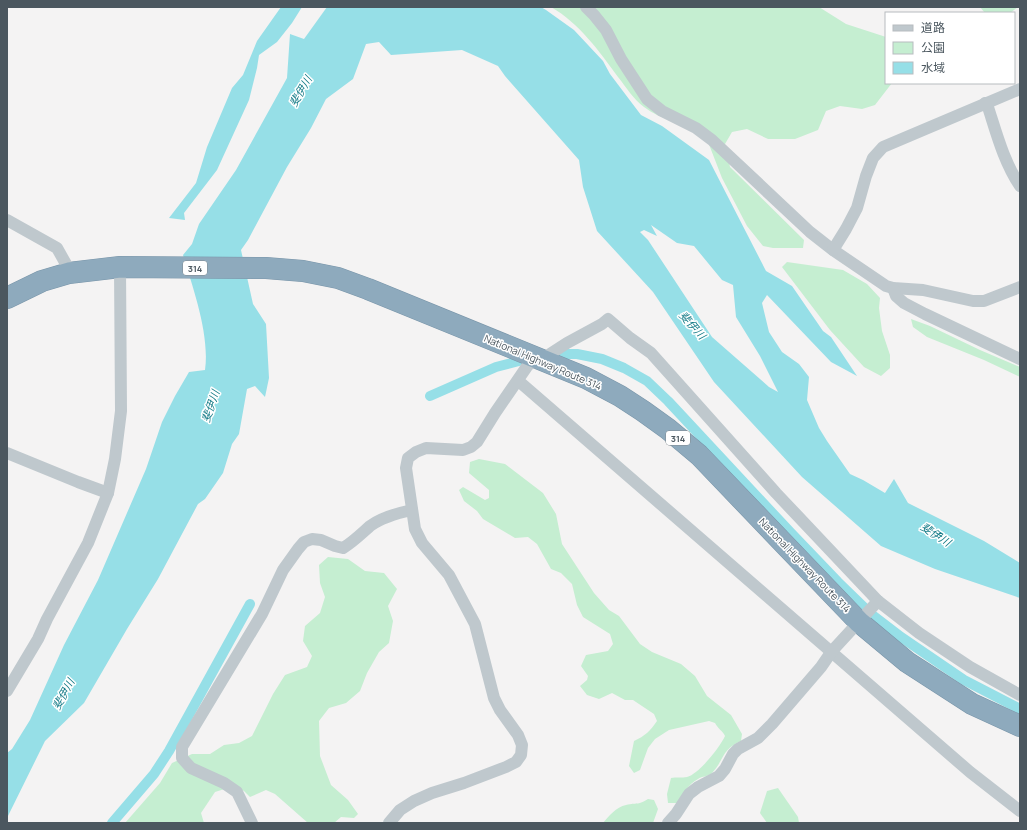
<svg xmlns="http://www.w3.org/2000/svg" width="1027" height="830" font-family="Manrope,'Noto Sans JP',sans-serif">
<style>
.green{fill:#c5eed1}
.water{fill:#96dfe7;fill-rule:evenodd}
.lines{fill:none;stroke-linecap:round;stroke-linejoin:round}
.canal{stroke:#96dfe7;stroke-width:10}
.highway-casing{stroke:#7995a9;stroke-width:22}
.street{stroke:#bfc8cd;stroke-width:12}
.highway{stroke:#8eaabd;stroke-width:21}
.labels{text-anchor:middle;dominant-baseline:central;stroke-width:3;stroke-linejoin:round;paint-order:stroke}
.shield{fill:#fff;stroke:#81898f;stroke-width:1}
.shield-label{font-size:9px;font-weight:bold;fill:#4b575f}
.street-label{font-size:10px;fill:#4b575f;stroke:#fff}
.water-label{font-size:11px;font-style:italic;fill:#167c88;stroke:#fff}
</style>
<rect width="100%" height="100%" fill="#f4f3f3"/>
<g class="green">
<path d="M551 7H819L846 24 886 37V83H892L875 105 862 109 840 106 826 111 818 130 795 139H768L747 129 732 132 725 144 730 167 804 240 803 248H773L763 246 747 226 722 178 703 129C683 124 661 120 644 107 634 100 626 87 618 77 600 52 579 23 551 7Z"/>
<polygon points="980,7 1018,7 1010,13 985,13"/>
<polygon points="787,262 843,270 867,284 880,298 879,308 882,331 890,355 890,368 881,376 864,367 830,330 782,267"/>
<polygon points="911,319 930,326 980,350 1020,367 1020,377 984,360 927,337 913,327"/>
<path d="M479 459 505 464 543 493 556 514 562 544 594 593 609 610 619 616 640 644 652 652 681 664 695 676 707 696 731 715 742 734 741 741C721 750 725 759 712 773 708 777 702 776 698 779 688 784 683 795 677 803H668L667 794 671 778C676 777 682 778 687 777 699 774 720 747 725 736 723 731 718 729 715 723L709 721 669 730 655 739 648 748 640 770 634 773 629 766 634 741C645 736 650 731 657 721L654 714 633 700H625L612 693 599 699 587 695 580 686 587 680 588 676 581 666 586 655 608 651 613 644 610 634 583 617 577 605 572 584 561 573 551 569 537 544 528 537 515 538 483 519 477 511 464 501 459 490 463 487 485 500 489 498V490L469 473 470 462Z"/>
<polygon points="328,557 348,559 365,571 384,573 397,589 388,606 393,621 389,643 379,652 367,673 360,691 346,703 329,708 319,721 320,756 331,785 348,800 358,814 354,818 341,817 334,823 308,823 275,794 266,790 250,797 244,791 234,786 215,792 201,813 204,823 125,823 160,783 172,763 192,754 210,754 224,745 239,743 252,736 273,694 285,675 307,667 312,656 303,641 305,626 320,613 325,597 320,583 319,565"/>
<polygon points="778,788 798,817 799,823 767,823 760,813 767,791"/>
<path d="M648 799 654 800 658 809 653 823H603C609 816 616 807 626 805 638 802 636 806 648 799Z"/>
</g>
<g class="water">
<polygon points="281,7 302,7 292,23 277,42 259,55 257,68 249,100 217,170 184,213 185,220 169,218 196,183 207,147 232,88 243,75 257,41"/>
<path d="M327 7H541L546 10 574 30 603 61 610 74 641 115 662 126 709 160 766 271 792 286 823 331 831 337 857 376 831 362 767 295 762 303 769 332 782 352 799 364 809 377 807 400 819 428 827 441 850 474 863 480 885 493 894 479 908 503 984 541 1020 563V598L935 569 881 546 802 477 714 382 653 292 597 231 583 187 579 160 505 76 498 66 462 50 391 55 379 42 366 44 353 79 326 99 311 128 287 167 248 240 241 250 253 304 266 324 269 378 265 397 255 386 247 389 239 434 232 444 223 473 205 499 198 504 158 579 127 629 84 703 45 741 7 818V753L12 749 30 720 64 645 98 580 146 469 162 422 175 396 189 372 205 370C210 335 193 288 183 255L192 244 199 224 236 170 287 78 290 34 304 39ZM651 225 677 243 694 246 722 280 733 285 736 317 760 356 778 392 769 387 712 337 648 240 640 232 644 230 657 236Z"/>
</g>
<g class="lines">
<g class="canal">
<polyline points="559,354 577,354 602,359 624,368 647,381 668,401 791,533 838,582 871,614 901,637 964,680 1020,709"/>
<polyline points="430,396 496,367 519,361"/>
<polyline points="112,823 154,774 169,751 250,604"/>
</g>
<g class="highway-casing">
<polyline id="highway" points="7,298 42,281 69,273 120,267 266,268 303,271 338,278 368,289 586,378 620,396 643,411 668,429 699,455 859,622 907,662 972,704 1020,726"/>
</g>
<g class="street">
<polyline points="586,7 594,15 606,30 621,59 647,99 662,111 696,128 712,140 810,232 833,250 886,286 893,288 923,290 973,301 984,301 1020,287"/>
<path d="M985 103 988 107C997 135 1004 162 1020 186"/>
<polyline points="7,220 57,248 66,264 69,273"/>
<polyline points="833,250 846,229 857,208 866,176 873,158 883,147 1020,89"/>
<polyline points="893,288 896,296 904,303 925,314 1020,359"/>
<polyline points="517,382 522,384 970,772 1020,811"/>
<polyline points="7,453 78,482 108,493"/>
<polyline points="7,691 38,639 47,619 88,543 108,493 115,459 121,411 120,267"/>
<path d="M252 823 237 792 224 783 191 768 182 758V747L262 614 283 570 298 549 304 542 312 539 321 540 335 546 343 548C353 542 361 534 370 526 381 518 398 513 412 510"/>
<polyline points="389,823 400,810 414,801 432,793 464,783 506,767 516,762 521,755 522,745 518,735 500,710 494,698 475,624 449,575 422,543 415,529 406,468 408,458 416,452 426,448 463,450 471,447 477,442 495,413 528,365 550,354 567,343 602,324 608,319 630,338 651,353 776,493 878,601 919,633 970,667 1020,695"/>
<polyline points="668,823 676,814 689,794 698,787 719,776 725,769 733,754 738,749 758,738 772,724 821,667 832,651 878,601"/>
</g>
<use href="#highway" class="highway"/>
</g>
<g class="labels">
<g class="shield">
<rect x="183" y="261" width="24" height="14" rx="3"/>
<rect x="666" y="431" width="24" height="14" rx="3"/>
</g>
<g class="shield-label">
<text x="195" y="268">314</text>
<text x="678" y="438">314</text>
</g>
<g class="street-label">
<text transform="translate(543 362) rotate(23)">National Highway Route 314</text>
<text transform="translate(805 565) rotate(46)">National Highway Route 314</text>
</g>
<g class="water-label">
<text transform="translate(300 91) rotate(-60)">斐伊川</text>
<text transform="translate(693 325) rotate(48)">斐伊川</text>
<text transform="translate(210 406) rotate(-71)">斐伊川</text>
<text transform="translate(936 534) rotate(33)">斐伊川</text>
<text transform="translate(63 694) rotate(-61)">斐伊川</text>
</g>
</g>
<rect width="1027" height="830" fill="none" stroke="#4b575f" stroke-width="16"/>
<rect x="885" y="12" width="130" height="72" fill="#ffffff" stroke="#b7bcbf"/>
<rect x="893" y="25" width="20" height="6" fill="#bfc8cd" stroke="#b7bcbf"/>
<text x="921" y="32" font-size="12" fill="#4b575f">道路</text>
<rect x="893" y="42" width="20" height="12" fill="#c5eed1" stroke="#b7bcbf"/>
<text x="921" y="52" font-size="12" fill="#4b575f">公園</text>
<rect x="893" y="62" width="20" height="12" fill="#96dfe7" stroke="#b7bcbf"/>
<text x="921" y="72" font-size="12" fill="#4b575f">水域</text>
</svg>
